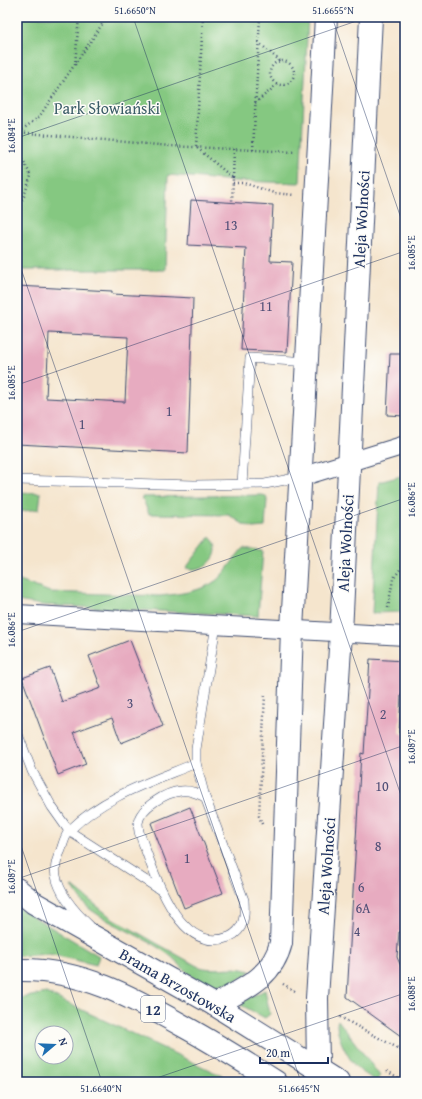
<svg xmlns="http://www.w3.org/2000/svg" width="422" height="1099" font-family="'Gentium Book Plus',serif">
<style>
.green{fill:#85c881;stroke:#507c70;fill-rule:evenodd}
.building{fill:#e7abc0;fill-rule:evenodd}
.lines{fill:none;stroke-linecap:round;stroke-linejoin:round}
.lane-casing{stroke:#3c4a6f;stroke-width:10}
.street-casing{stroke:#3c4a6f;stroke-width:20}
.secondary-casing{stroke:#3c4a6f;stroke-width:24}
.primary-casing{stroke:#3c4a6f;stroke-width:24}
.path{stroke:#3c4a6f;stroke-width:2.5;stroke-dasharray:1 3;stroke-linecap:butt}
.lane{stroke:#fff;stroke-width:9}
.street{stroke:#fff;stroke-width:18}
.secondary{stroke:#fff;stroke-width:22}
.primary{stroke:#fff;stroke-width:22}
.ticks{fill:none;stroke:#1b2f5e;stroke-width:1;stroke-opacity:0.45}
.labels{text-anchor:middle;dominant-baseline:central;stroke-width:3;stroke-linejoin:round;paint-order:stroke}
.number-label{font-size:14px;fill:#4e4e76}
.shield{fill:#fdfcf7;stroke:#5f6c8c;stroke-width:1}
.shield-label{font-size:15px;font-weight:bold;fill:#1b2f5e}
.park-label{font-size:16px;fill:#3b5d68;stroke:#fdfcf7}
.street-label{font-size:16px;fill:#1b2f5e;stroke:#fdfcf7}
.neatline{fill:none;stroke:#1b2f5e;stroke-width:1.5}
.ticks-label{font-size:10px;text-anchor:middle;fill:#1b2f5e}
</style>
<rect width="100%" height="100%" fill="#fdfcf7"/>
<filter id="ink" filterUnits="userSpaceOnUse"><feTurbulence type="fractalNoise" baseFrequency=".025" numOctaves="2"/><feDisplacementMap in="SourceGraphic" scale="8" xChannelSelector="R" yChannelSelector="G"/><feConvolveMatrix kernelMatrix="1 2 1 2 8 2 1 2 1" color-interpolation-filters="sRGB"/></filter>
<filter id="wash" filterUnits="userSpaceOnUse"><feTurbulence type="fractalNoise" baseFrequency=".012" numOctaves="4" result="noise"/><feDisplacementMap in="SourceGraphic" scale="16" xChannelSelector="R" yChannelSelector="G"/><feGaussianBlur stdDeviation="0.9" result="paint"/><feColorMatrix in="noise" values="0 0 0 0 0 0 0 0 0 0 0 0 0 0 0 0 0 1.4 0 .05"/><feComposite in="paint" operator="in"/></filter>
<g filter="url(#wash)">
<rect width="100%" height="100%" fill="#f5e5cd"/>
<g class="green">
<polygon points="17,17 308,17 300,183 235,181 168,175 165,270 17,270"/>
<polygon points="405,475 405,612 372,613 379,482"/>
<polygon points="17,492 41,493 39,509 17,512"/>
<polygon points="262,495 266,496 267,500 265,527 253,528 243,524 229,515 149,514 142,497"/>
<path d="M210 537C227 554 204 574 186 568Z"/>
<path d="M243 548 263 551 258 616 42 605 17 601V580L50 592 160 596C178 594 201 592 217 580 227 571 234 558 243 548Z"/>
<path d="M72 886 112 918 197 966C214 973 232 964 250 971L249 973C237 981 222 988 206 985 192 981 180 963 168 954 145 937 115 927 91 910 82 903 78 896 72 886Z"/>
<polygon points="17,907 99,956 96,965 49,954 17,956"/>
<polygon points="265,990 270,1014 265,1018 241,1005 247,999"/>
<path d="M46 993 235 1082H17V999ZM42 1033H66V1057H42Z"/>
<path d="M338 1020 380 1076 376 1081C370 1077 363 1073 357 1068 349 1060 333 1031 338 1020Z"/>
</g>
<g id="blocks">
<g class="building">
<polygon points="191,200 273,205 270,261 292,262 287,352 241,350 246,248 188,245"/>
<path d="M17 286 112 291V294L193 298 188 453 17 444ZM49 333 128 337 125 402 46 398Z"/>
<polygon points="390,354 405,354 405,416 387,415"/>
<polygon points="130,640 163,726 121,743 112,718 74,732 86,764 58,775 22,678 50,668 62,702 101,688 89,656"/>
<polygon points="370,659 405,661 405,695 401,694 399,733 404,734 404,756 405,756 405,932 399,932 397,957 405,976 405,1039 347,997 361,753 364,754"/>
<polygon points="190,807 223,893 184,908 151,823"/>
</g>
</g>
</g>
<g filter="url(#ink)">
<use href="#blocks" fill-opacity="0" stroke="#3c4a6f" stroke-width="1"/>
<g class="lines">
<g class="lane-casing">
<g id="lane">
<polyline points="17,480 194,485 265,484 300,477"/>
<polyline points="242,484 250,358 308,362"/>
<polyline points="17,732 32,771 52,807 69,831 162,891"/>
<path d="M196 763 205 797 244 900C245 915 245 930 229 937 177 957 153 868 139 832 139 830 138 826 138 823 140 807 167 792 181 791 190 790 197 793 205 797"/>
<path d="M90 926C76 913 60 896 56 876 54 867 57 858 61 850 63 844 65 835 70 830 104 796 153 781 196 763V749L216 625"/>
</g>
</g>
<g class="street-casing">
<g id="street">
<polyline points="301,477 405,445"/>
<polyline points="17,614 405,636"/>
</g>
</g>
<g class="secondary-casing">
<g id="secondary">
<path d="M215 1005C245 988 272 978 281 943L292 629 326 17"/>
<polyline points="318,1068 317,998 341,633 371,17"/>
</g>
</g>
<g class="primary-casing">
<g id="primary">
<polyline points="17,889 34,903 215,1005 338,1082"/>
<path d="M17 970C80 968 132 997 185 1027 216 1044 246 1063 276 1082"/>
</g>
</g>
<g class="path">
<polyline points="203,17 196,147 233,178 232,203"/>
<polyline points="258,42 280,61"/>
<circle cx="282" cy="73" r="12"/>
<polyline points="75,65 79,17"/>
<polyline points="255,103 278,84"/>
<polyline points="17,132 170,146 296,152"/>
<polyline points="19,132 39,117 107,17"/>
<polyline points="17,148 31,176 23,199 17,204"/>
<polyline points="253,150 260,17"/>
<polyline points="233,178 234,149"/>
<polyline points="233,183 244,183 274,193 295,195"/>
<polyline points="388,608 393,579 405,563"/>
<polyline points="262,824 259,816 265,694"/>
<polyline points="283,984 296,992"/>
<polyline points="340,1017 405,1052"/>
<polyline points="387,1071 405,1082"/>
</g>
<use href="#lane" class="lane"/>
<use href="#street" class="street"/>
<use href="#secondary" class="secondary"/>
<use href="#primary" class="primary"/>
</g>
</g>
<path class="ticks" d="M133 17 405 807M332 17 405 230M17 138 368 17M17 257 301 1082M17 385 405 251M17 632 405 498M17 834 102 1082M17 879 405 745M145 1082 405 993"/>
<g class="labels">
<g class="number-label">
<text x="231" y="225">13</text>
<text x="266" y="306">11</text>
<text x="169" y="411">1</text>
<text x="82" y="424">1</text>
<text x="130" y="703">3</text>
<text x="383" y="714">2</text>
<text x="382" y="786">10</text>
<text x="378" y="846">8</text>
<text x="187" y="858">1</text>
<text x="361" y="887">6</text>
<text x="363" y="908">6A</text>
<text x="357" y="931">4</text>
</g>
<rect class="shield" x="141" y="996" width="24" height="26" rx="3"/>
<g class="shield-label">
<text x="153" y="1009">12</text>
</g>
<g class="park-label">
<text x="107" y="108">Park Słowiański</text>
</g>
<g class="street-label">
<text transform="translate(361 219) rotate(-87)">Aleja Wolności</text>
<text transform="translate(345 543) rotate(-87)">Aleja Wolności</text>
<text transform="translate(326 866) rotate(-86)">Aleja Wolności</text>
<text transform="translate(178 985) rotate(30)">Brama Brzostowska</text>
</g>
</g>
<rect width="422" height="1099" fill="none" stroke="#fdfcf7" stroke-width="44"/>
<g transform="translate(54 1045) rotate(71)"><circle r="19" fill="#fdfcf7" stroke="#a3aaba"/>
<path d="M0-3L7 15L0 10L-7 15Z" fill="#1f6fb2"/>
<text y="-6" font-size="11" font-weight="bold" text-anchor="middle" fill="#1b2f5e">N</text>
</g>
<path d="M260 1057v6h68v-6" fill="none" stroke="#1b2f5e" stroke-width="2"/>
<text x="266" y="1057" font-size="12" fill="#1b2f5e" stroke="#fdfcf7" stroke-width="3" paint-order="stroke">20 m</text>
<rect x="22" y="22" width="378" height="1055" class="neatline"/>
<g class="ticks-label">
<text x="135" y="14">51.6650°N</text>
<text x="333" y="14">51.6655°N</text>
<text transform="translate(11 136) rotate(-90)" y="4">16.084°E</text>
<text transform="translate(411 253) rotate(-90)" y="4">16.085°E</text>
<text transform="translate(11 383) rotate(-90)" y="4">16.085°E</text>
<text transform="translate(411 500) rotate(-90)" y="4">16.086°E</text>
<text transform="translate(11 630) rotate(-90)" y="4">16.086°E</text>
<text transform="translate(411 747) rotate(-90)" y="4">16.087°E</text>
<text transform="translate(11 877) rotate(-90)" y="4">16.087°E</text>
<text transform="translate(411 994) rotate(-90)" y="4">16.088°E</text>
<text x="101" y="1092">51.6640°N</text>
<text x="299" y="1092">51.6645°N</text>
</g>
</svg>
